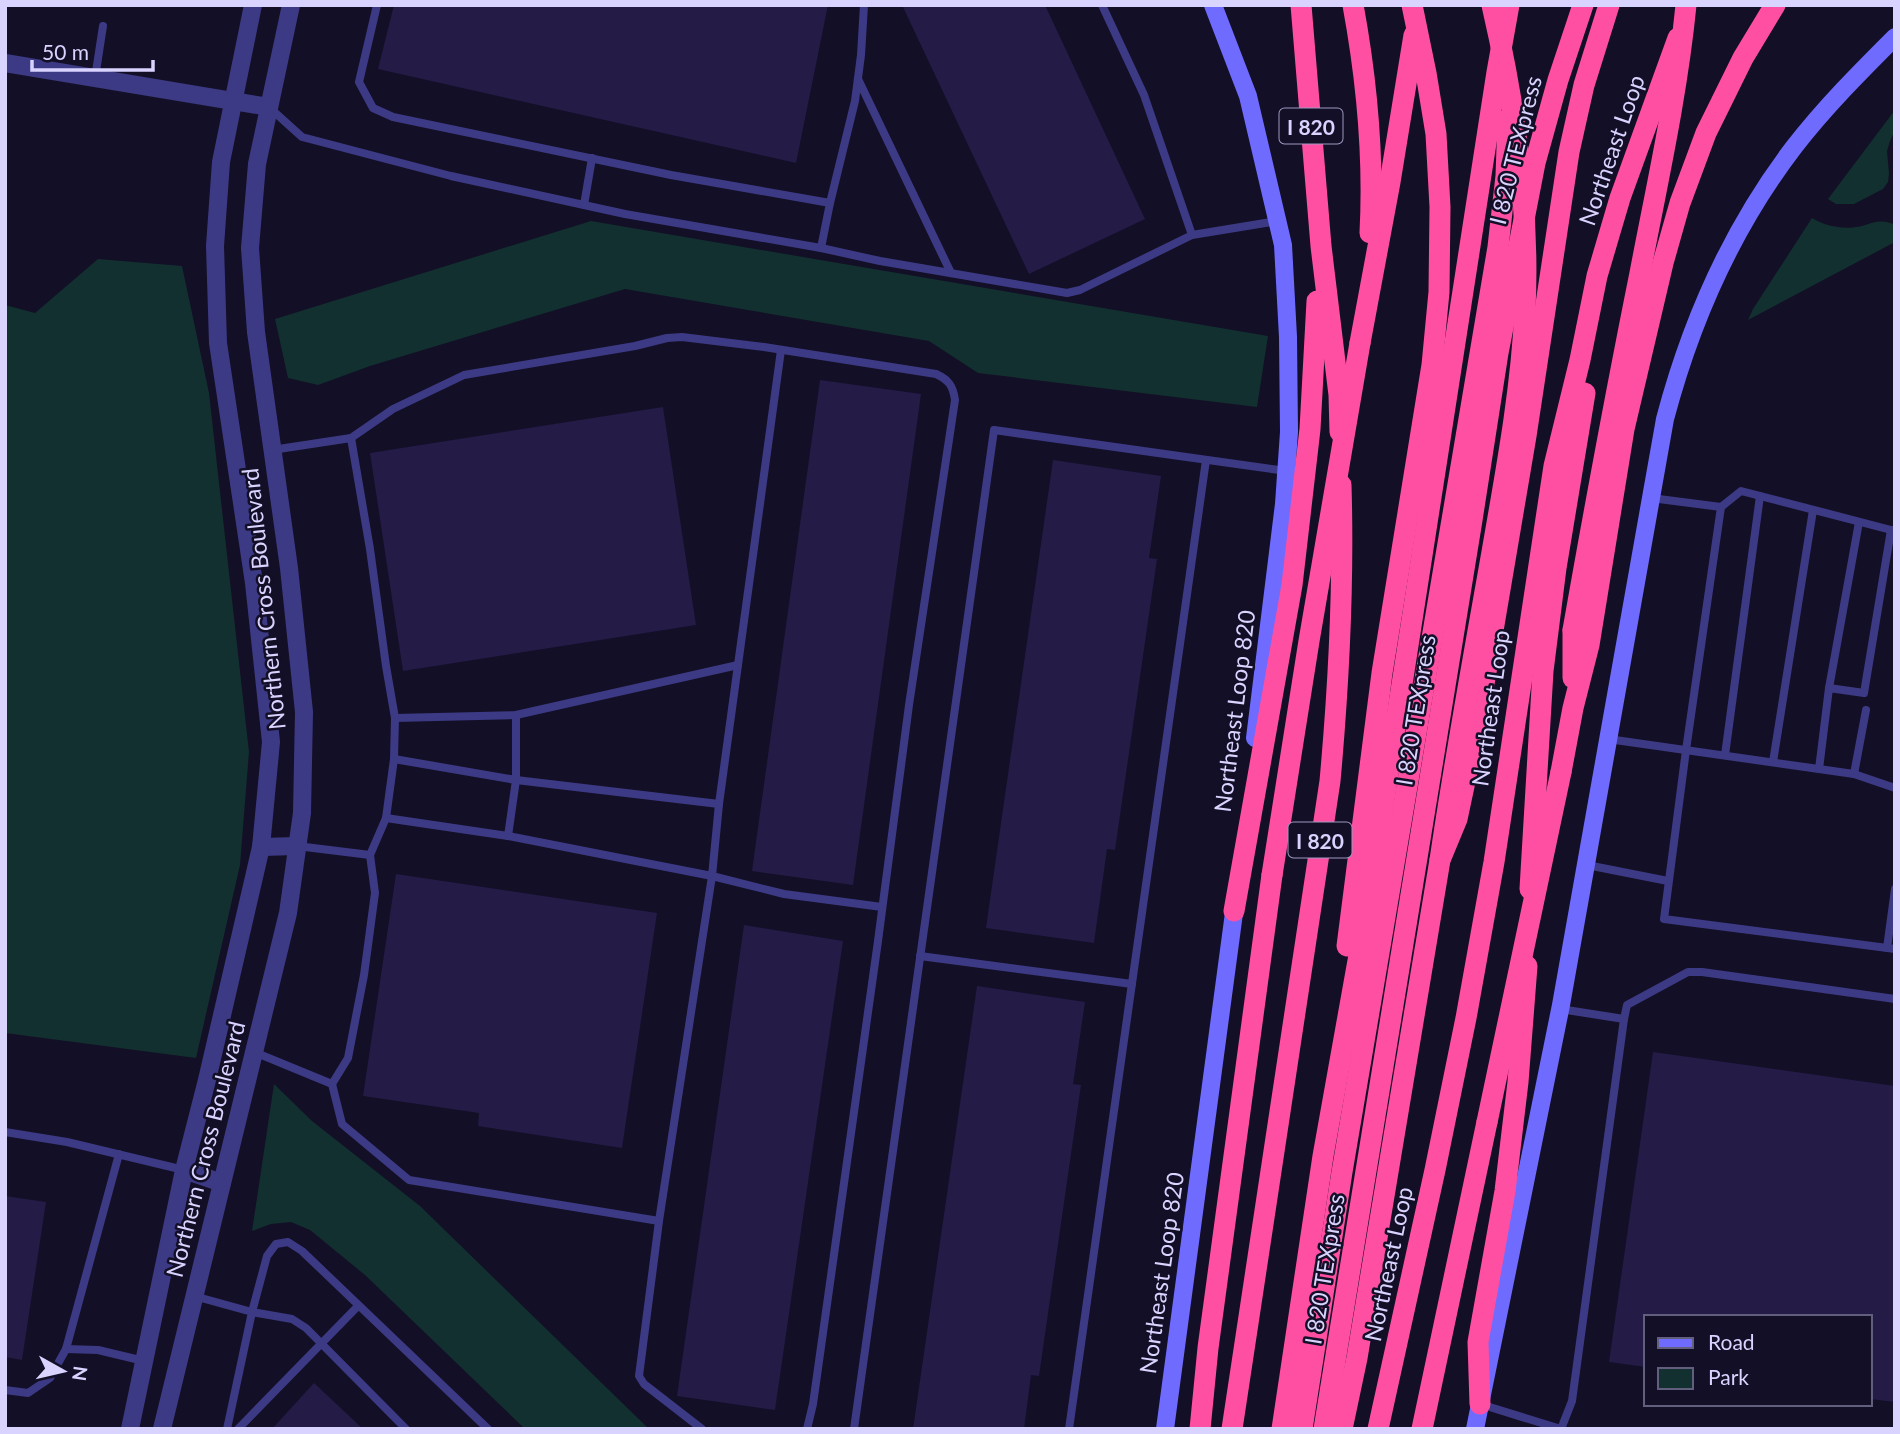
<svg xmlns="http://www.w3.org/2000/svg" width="1900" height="1434" font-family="Lato,sans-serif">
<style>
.green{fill:#12302f}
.building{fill:#241b47}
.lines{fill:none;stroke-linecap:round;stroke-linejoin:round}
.service{stroke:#3d3a85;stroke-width:8}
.tertiary{stroke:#3d3a85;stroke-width:18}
.secondary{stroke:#6f6bff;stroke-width:18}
.motorway{stroke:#ff4fa3;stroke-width:21}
.motorway-bridge{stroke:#ff4fa3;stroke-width:21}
.labels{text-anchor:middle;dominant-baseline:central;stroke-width:5;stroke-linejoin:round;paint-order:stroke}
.shield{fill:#130f26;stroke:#9e99be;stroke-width:2}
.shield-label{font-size:21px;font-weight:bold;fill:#d9d4ff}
.street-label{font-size:23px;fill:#d9d4ff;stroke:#130f26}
</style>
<rect width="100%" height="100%" fill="#130f26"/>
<g class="green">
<polygon points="1895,110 1895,130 1890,141 1887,151 1889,174 1888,182 1883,189 1854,204 1836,204 1828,199"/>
<path d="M1812 218C1827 227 1845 230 1862 226 1875 222 1882 219 1895 225V242L1748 320 1753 309Z"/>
<polygon points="591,221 1268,336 1257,407 978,373 929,341 625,289 370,366 318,385 288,378 275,319"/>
<polygon points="98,259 182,266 209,393 249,752 240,865 196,1058 5,1033 5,305 35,313"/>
<polygon points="274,1084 312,1121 420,1206 649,1429 525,1429 365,1275 310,1230 291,1222 271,1224 252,1231"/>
</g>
<g class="building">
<polygon points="394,5 828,5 796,163 378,69"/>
<polygon points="902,5 1045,5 1145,219 1029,274"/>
<polygon points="820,380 921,394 853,885 752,871"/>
<polygon points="663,407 696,625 403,671 370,453"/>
<polygon points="1053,460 1161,476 1149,558 1157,559 1115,850 1107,849 1094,943 986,928"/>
<polygon points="396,874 657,913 622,1148 478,1126 479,1113 363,1096"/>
<polygon points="744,925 843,941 775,1410 677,1396"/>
<polygon points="977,986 1085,1002 1073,1084 1081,1085 1039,1376 1031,1375 1024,1429 913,1429"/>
<polygon points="1653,1052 1895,1086 1895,1402 1870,1399 1870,1317 1646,1317 1646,1367 1609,1362"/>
<polygon points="5,1196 46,1202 22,1360 5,1357"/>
<polygon points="314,1383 363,1429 272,1429"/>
</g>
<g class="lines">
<g class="service">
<polyline points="377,5 359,82 373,108 393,117 671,175 830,203 821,248"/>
<polyline points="95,78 103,26"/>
<polyline points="858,79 951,273"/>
<polyline points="271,109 302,137 451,176 625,214 821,248 880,261 1067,293 1080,290 1192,235 1144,95 1102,5"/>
<polyline points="830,203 855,101 861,55 864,5"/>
<polyline points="584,205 592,158"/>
<polyline points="1192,235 1277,221"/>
<polyline points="351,438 370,549 386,666 395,718 394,759 386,818"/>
<path d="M272 450 351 438 393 409 464 375 635 346 667 338 682 337 764 347 936 374C949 380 953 386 955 400L909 705 878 941 813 1404 807 1429"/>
<polyline points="1651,498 1721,507 1741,491 1895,531"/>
<polyline points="1721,507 1686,750 1664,919 1895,949"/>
<polyline points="1829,688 1859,522"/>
<polyline points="395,718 516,715 738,665"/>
<polyline points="1608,739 1854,774 1895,788"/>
<polyline points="1725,755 1760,496"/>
<polyline points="394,759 516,780 719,804"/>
<polyline points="1773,762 1813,510"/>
<polyline points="1819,769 1829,688 1864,693 1891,530"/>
<polyline points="1854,774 1866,710"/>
<polyline points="508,836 516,780 516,715"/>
<polyline points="297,846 370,855 386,818 508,836 712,876 719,804 781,350"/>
<polyline points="1587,865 1668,881"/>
<polyline points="1887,948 1895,889"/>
<polyline points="920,956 1132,984"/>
<polyline points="1560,1009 1624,1019 1627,1005 1688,972 1702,972 1895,999"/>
<polyline points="254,1052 332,1084 342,1124 409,1180 659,1221 639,1376 644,1384 702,1429"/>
<polyline points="332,1084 348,1058 364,975 375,893 370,855"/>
<polyline points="5,1132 67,1142 184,1170"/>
<polyline points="659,1221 712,876 784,894 882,907"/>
<polyline points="194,1296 252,1312 227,1429"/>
<polyline points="66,1349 98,1350 144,1361"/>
<polyline points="5,1390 28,1393 50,1378 66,1349 119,1154"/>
<polyline points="1480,1404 1561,1429"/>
<polyline points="238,1429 358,1306"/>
<polyline points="406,1429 306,1328 292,1319 252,1312 267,1256 276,1244 288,1242 302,1251 488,1429"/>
<polyline points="854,1429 994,430 1286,471"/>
<polyline points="1069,1429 1206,460"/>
<polyline points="1561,1429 1572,1401 1624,1019"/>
</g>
<g class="tertiary">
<polyline points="5,63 269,107"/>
<polyline points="261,847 297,846"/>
<polyline points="184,1170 222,1183"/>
<polyline points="130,1429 184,1170 207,1080 261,847 271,742 254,583 218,343 215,246 221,162 253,5"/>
<polyline points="162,1429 288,913 302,813 304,712 289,568 256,332 250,248 257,164 291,5"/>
</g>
<g class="secondary">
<polyline points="1213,5 1248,96 1283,245 1288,337 1289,432 1284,504 1255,738"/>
<polyline points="1165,1429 1236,898"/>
<path d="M1475 1429 1561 1005 1665 419C1691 321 1732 228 1794 147 1825 107 1860 72 1895 37"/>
</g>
<g class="motorway">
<polyline points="1301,5 1321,246 1339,395 1340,432"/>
<path d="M1353 5C1367 81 1374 156 1370 233"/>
<polyline points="1360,343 1390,182 1414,35"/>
<polyline points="1573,630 1573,678"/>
<polyline points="1561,772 1573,708 1589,645 1624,429 1663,263 1680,203 1706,133 1743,58 1775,5"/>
<polyline points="1530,889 1543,671 1556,568 1585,393"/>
<polyline points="1234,911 1292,585 1310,429 1317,301"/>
<polyline points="1347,946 1382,673 1432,365 1439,292 1440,207 1436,134 1426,73 1412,5"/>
<polyline points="1480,1404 1478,1342 1505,1191 1518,1082 1527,966"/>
<polyline points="1200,1429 1208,1348 1272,875"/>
<path d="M1232 1429 1330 781C1339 682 1344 584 1341 485"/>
<polyline points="1282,1429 1323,1156 1366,916 1497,72 1509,5"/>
<polyline points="1302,1429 1342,1172 1498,247 1506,176 1508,119"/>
<polyline points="1324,1429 1472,520 1498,353 1535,163 1558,80 1583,5"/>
<polyline points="1342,1429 1357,1358 1440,860 1457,819 1477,725 1526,436 1569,152 1584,85 1609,5"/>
<polyline points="1378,1429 1435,1170 1466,1018 1494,862 1554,466 1580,360 1597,276 1620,198 1678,38"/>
<polyline points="1422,1429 1487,1122"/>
</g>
<g class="motorway-bridge">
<path d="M1573 630C1594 511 1616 392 1640 273 1657 184 1677 96 1686 5"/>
<path d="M1440 860C1455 757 1474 654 1492 552 1506 471 1521 392 1525 310 1530 208 1515 104 1492 5"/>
<polyline points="1272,875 1309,641 1360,343"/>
<polyline points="1487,1122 1561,772"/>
</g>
</g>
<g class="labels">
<g class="shield">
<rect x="1279.5" y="108.5" width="63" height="35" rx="5"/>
<rect x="1288.5" y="822.5" width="63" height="35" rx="5"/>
</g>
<g class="shield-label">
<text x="1311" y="126">I 820</text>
<text x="1320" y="840">I 820</text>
</g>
<g class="street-label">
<text transform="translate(1515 150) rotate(-76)">I 820 TEXpress</text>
<text transform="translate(1611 150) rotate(-71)">Northeast Loop</text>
<text transform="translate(263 599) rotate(-96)">Northern Cross Boulevard</text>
<text transform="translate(1490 708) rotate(-82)">Northeast Loop</text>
<text transform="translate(1415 710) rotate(-81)">I 820 TEXpress</text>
<text transform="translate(1234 711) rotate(-83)">Northeast Loop 820</text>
<text transform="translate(205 1149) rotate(-76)">Northern Cross Boulevard</text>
<text transform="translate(1388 1264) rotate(-78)">Northeast Loop</text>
<text transform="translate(1324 1269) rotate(-81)">I 820 TEXpress</text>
<text transform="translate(1161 1273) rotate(-82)">Northeast Loop 820</text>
</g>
</g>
<rect width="1900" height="1434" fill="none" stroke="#d9d4ff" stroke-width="14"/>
<rect x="1644" y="1315" width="228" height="91" fill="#130f26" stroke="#625e7d" stroke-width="2"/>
<rect x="1658" y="1338" width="35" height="10" fill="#6f6bff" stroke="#625e7d" stroke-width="2"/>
<text x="1708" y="1350" font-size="21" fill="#d9d4ff">Road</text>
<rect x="1658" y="1368" width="35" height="21" fill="#12302f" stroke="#625e7d" stroke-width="2"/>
<text x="1708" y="1385" font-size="21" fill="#d9d4ff">Park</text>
<g transform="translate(63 1371) rotate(98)" stroke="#130f26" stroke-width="5" paint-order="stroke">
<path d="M0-5L12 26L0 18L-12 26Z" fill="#d9d4ff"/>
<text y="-10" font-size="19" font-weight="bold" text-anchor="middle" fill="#d9d4ff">N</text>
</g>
<path d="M32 60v10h121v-10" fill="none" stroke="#d9d4ff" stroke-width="3.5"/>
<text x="42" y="60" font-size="21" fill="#d9d4ff" stroke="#130f26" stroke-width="5" paint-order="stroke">50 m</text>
</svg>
